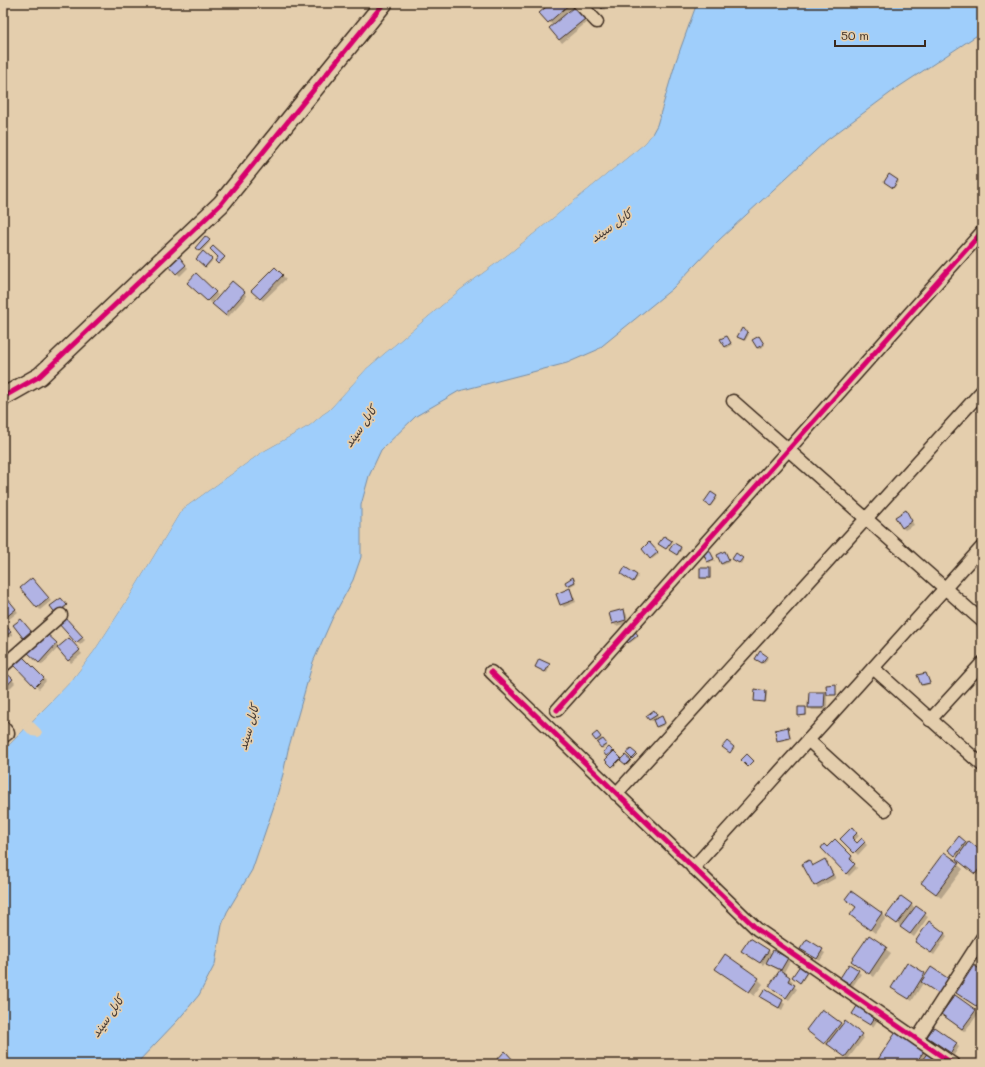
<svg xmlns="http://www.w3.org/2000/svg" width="985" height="1067" font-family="Mali,'Playpen Sans Arabic',sans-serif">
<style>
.water{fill:#9fcefb;stroke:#778ca3}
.pier{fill:#e4cead}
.shadow{fill:#0003}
.building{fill:#b1b3e4;stroke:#3b2a1e}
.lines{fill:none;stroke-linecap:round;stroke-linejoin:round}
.street-casing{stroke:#3b2a1e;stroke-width:15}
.secondary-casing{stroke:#3b2a1e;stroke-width:20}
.street{stroke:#e4cead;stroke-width:12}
.secondary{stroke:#e4cead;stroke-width:17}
.cycleway-casing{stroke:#e4cead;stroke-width:8}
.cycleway{stroke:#d6006c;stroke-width:5}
.labels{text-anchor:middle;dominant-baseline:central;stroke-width:3.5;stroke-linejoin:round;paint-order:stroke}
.water-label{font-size:12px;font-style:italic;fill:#453a34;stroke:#e4cead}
</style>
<rect width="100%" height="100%" fill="#e4cead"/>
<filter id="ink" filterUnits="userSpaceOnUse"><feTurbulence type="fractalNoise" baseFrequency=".025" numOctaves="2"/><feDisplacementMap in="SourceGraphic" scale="8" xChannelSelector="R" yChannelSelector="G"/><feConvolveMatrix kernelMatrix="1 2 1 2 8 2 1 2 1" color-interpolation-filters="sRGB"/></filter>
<g filter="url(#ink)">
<polygon class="water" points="697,3 982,3 982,32 897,88 827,140 719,240 672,289 597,350 567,363 459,391 416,416 381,450 369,476 361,505 361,557 353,580 332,619 313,662 288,750 283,774 274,806 252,870 227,912 222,925 215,964 199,995 178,1020 136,1064 3,1064 3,751 71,681 94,651 129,597 180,512 184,508 262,452 310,425 323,414 329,410 367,368 461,289 511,252 645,143 652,134 657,125 676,61"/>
<polygon class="pier" points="652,130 652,134 645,143 511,252 461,289 367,368 329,410 323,414 310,425 262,452 184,508 180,512 129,597 94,651 71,681 32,721 40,729 42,732 41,734 39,737 31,736 24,729 3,751 3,748 69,679 93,650 127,596 178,511 183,507 261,451 309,424 322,412 328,409 366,366 460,288 510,250 643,142"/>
<g class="shadow">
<polygon points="537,3 571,3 574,6 569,10 571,11 577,11 587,22 562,43 550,28 553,26 541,13 544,10"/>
<polygon points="598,3 607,3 609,5 604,10"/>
<polygon points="890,176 899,182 894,188 887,183"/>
<polygon points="205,238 210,242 201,252 197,248"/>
<polygon points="213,247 225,259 220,264 216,261 220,257"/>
<polygon points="203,253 212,261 206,268 197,259"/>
<polygon points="178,257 188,268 180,276 169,265"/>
<polygon points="275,268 286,279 263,301 253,291"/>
<polygon points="196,275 218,295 211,303 189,283"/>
<polygon points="232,283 247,296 228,317 213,304"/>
<polygon points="742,330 749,334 745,341 739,338"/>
<polygon points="759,337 765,345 759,349 757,348"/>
<polygon points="728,338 732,345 727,348 722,340"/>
<polygon points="712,493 717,498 711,506 705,502"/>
<polygon points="908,514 914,525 905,530 902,527"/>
<polygon points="665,537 672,543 667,549 660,543"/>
<polygon points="649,543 659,554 652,559 643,549"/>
<polygon points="674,544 682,549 678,555 672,551"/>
<polygon points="709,551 715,561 709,563 704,553"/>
<polygon points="725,554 729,562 723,565 722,564"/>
<polygon points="737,555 743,560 741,564 735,560"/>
<polygon points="625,569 638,577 634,582 623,575"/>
<polygon points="709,569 710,570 710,579 702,579 701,578"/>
<polygon points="574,580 576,583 569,587 568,585"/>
<polygon points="34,582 51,601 40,610 38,607"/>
<polygon points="570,589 572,592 576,602 564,607 561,604"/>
<polygon points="61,599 67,607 58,614"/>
<polygon points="3,603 10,603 18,612 8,620 3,614"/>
<polygon points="623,610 626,613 628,618 613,622"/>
<polygon points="65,619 85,640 80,645 60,624"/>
<polygon points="21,620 31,633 25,638 15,626"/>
<polygon points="628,620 629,623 616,626 614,624"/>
<polygon points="3,622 13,635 3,643"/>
<polygon points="633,631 638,637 630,643 626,637"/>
<polygon points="45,634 59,647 72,642 82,654 71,663 58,648 42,665 28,652"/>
<polygon points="760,653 768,658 764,664 757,660"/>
<polygon points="21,657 46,681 39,689 14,664"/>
<polygon points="549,665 550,666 547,673 537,668"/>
<polygon points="4,671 15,683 3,695 3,672"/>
<polygon points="926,675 930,684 923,686 922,684"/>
<polygon points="835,685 837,695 829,696 828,695"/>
<polygon points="766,692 767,693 766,703 755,700"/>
<polygon points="824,693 827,696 827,710 812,710 809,707"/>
<polygon points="806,708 807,716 800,716 799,715"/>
<polygon points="655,712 658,716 651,721 647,716"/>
<polygon points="663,718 666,724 658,728 654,721"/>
<polygon points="787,728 791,739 779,741 778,740"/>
<polygon points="597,733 607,745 603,749 593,736"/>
<polygon points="609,748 613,754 614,753 622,760 625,756 631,762 628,766 621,759 614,767 607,760 609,758 604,752"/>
<polygon points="852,829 859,836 854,841 857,844 862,840 867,845 858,855 842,839"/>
<polygon points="835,840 854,860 852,862 857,868 849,876 822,848 827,849"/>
<polygon points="965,842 982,853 982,872 979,876 960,861 958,857 949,850"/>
<polygon points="944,853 963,869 941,898 922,883"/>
<polygon points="824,860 836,878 818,888 815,885 808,861 812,867"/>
<polygon points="846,899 882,913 886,918 875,933 851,915 857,908"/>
<polygon points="911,905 928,917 914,937 887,916"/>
<polygon points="944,933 947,936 934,955 919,944"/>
<polygon points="869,937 891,953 874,977 852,961"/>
<polygon points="807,940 825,953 820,961 804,951"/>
<polygon points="768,950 772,954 787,958 790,961 783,974 793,981 791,984 797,989 789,1000 770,986 780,971 770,965 766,961 763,965 743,951"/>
<polygon points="850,965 861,974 853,986 844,980"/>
<polygon points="716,968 758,979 763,984 754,996"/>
<polygon points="808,970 809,971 801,983 794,978"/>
<polygon points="982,972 982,1010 962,998 957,993"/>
<polygon points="924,974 945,998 923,983 912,1001 893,988"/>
<polygon points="765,991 785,1004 782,1010 765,999"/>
<polygon points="956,996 978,1014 965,1032 945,1017"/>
<polygon points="854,1014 879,1018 873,1027"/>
<polygon points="845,1022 864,1038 848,1059 829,1044 828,1046 810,1033 840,1024 842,1026"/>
<polygon points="932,1040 956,1044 959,1047 954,1055"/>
<polygon points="923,1051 927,1055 944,1064 876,1064"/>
</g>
<g class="building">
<polygon points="536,3 545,3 540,8"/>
<polygon points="551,3 571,3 548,23 539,13"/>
<polygon points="596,3 608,3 602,9"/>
<polygon points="574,7 585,19 559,40 549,28"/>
<polygon points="889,174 898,180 893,188 884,182"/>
<polygon points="205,236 210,240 199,251 195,248"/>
<polygon points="213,246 225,257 218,264 215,261 218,257 210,249"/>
<polygon points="203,251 212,259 205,267 196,259"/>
<polygon points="178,255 186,265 176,274 168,265"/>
<polygon points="275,267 283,275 260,299 251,291"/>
<polygon points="196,273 216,292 207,301 187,283"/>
<polygon points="232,281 245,292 225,315 212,304"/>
<polygon points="742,328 748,332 744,340 737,337"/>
<polygon points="727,336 731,343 725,347 720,339"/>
<polygon points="759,336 764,344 757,348 752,340"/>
<polygon points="711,492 717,496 710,506 704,502"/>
<polygon points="906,510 912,521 902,528 895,517"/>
<polygon points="664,536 672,541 666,549 658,544"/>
<polygon points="649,542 658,552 650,559 642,549"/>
<polygon points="674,543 681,547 677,555 669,550"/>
<polygon points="709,549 714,559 707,562 703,553"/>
<polygon points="725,551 729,560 721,564 717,555"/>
<polygon points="736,553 743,558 739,563 732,559"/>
<polygon points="625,567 637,575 633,582 621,574"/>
<rect x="700" y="568" width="10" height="10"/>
<polygon points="573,577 575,582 567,586 565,582"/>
<polygon points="32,578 49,598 37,608 20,588"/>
<polygon points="570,588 574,600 560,605 556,594"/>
<polygon points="7,598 16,609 5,618 3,616 3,602"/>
<polygon points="61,598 67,605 56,614 50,606"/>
<polygon points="624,609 626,620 612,624 609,613"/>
<polygon points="65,617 83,637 76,643 58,623"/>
<polygon points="21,619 31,631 23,638 13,625"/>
<polygon points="3,621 11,632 3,638"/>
<polygon points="634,630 638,635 628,643 624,637"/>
<polygon points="45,632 57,643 39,663 27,652"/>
<polygon points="69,638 80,650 68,661 57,648"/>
<polygon points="760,651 767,656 762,663 755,659"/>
<polygon points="21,655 44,678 35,687 13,664"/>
<polygon points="539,659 550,664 545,672 535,667"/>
<polygon points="3,670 13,679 3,690"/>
<polygon points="926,673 930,683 921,685 917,675"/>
<polygon points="982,677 982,685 978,679"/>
<polygon points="836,684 836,695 827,695 826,685"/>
<polygon points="755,689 766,691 765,702 754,701"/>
<polygon points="809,692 825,692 824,708 808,708"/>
<polygon points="798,707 806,707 806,715 798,716"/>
<polygon points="654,710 657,715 649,720 646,716"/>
<polygon points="662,716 665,723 656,727 653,720"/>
<polygon points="788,727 790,738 777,741 775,730"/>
<polygon points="597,732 601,737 596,741 592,736"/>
<polygon points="603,739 607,744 601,748 597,743"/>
<polygon points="727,741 734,747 730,753 722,747"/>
<polygon points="609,747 613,751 606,756 603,752"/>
<polygon points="631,749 637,754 632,759 626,753"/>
<polygon points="614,751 621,758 612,767 605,760"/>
<polygon points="747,754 754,761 748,767 741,760"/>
<polygon points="625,755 631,760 626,765 620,760"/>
<polygon points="852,827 857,833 852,838 857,843 862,838 865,842 854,853 840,839"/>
<polygon points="959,836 966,842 955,856 948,850"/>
<polygon points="982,836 982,845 978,842"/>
<polygon points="835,839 852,856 850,859 855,864 846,874 821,848 824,844 827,847"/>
<polygon points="969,841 982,852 982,866 975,874 956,859"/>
<polygon points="944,852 959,863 936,894 921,883"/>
<polygon points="825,859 833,875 814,886 802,864 809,860 812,866"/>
<polygon points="851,891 882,913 870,930 850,915 856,907 845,899"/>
<polygon points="901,896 912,904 897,924 886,916"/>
<polygon points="916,906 926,913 910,934 900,927"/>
<polygon points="929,921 945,933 931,953 915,942"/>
<polygon points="869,935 887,947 869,974 851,961"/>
<polygon points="750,938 769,950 760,963 741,951"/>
<polygon points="807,939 823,949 817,959 800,949"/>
<polygon points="773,950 788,958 781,970 766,963"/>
<polygon points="725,954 759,978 749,992 715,969"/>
<polygon points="907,962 925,973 909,999 891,988"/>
<polygon points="801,964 809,969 800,983 792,977"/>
<polygon points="849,964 859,970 850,984 840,978"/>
<polygon points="974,965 982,971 982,1003 979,1008 956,993"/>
<polygon points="931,967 952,981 942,996 921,982"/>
<polygon points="780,970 790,977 788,981 795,985 786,998 769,986"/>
<polygon points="765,989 783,1000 779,1008 760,997"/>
<polygon points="955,995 976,1010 962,1029 941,1014"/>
<polygon points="859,1003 877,1014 870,1025 852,1014"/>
<polygon points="822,1009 841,1023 824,1044 806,1030"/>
<polygon points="845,1021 862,1034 845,1057 827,1044"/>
<polygon points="934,1027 957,1043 951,1053 927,1037"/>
<polygon points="896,1032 924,1051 915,1064 875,1064"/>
<polygon points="505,1051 515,1062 513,1064 493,1064"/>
<polygon points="929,1051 946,1064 919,1064"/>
</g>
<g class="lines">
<g class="street-casing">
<g id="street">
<polyline points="579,3 597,22"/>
<polyline points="733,401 982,621"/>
<polyline points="3,666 61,615"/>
<polyline points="873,668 982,765"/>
<polyline points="491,672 757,929 953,1064"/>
<polyline points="557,710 982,232"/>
<polyline points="930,720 982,663"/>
<polyline points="3,727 8,733 3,737"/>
<polyline points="808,740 885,810"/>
<polyline points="616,794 982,391"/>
<polyline points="693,868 982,547"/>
<polyline points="917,1039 982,938"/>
</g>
</g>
<g class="secondary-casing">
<polyline id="secondary" points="3,397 40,376 221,204 384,3"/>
</g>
<use href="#street" class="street"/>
<use href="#secondary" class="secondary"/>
<g class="cycleway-casing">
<g id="cycleway">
<polyline points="3,397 40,376 221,204 384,3"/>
<polyline points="491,672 757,929 953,1064"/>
<polyline points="557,710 982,232"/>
</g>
</g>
<use href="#cycleway" class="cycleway"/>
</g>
</g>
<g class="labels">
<g class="water-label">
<text transform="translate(611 225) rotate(-35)">کابل سيند</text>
<text transform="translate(360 426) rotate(-55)">کابل سيند</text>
<text transform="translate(248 727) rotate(-74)">کابل سيند</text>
<text transform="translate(107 1016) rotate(-55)">کابل سيند</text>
</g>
</g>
<rect width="985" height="1067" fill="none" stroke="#e4cead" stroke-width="16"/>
<rect x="8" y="8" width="969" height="1051" fill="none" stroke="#3b2a1e" stroke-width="1.5" filter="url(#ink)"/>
<path d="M835 40v6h90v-6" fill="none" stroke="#3b2a1e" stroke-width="2"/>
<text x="841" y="40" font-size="12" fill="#3b2a1e" stroke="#e4cead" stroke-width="3" paint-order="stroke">50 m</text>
</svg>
